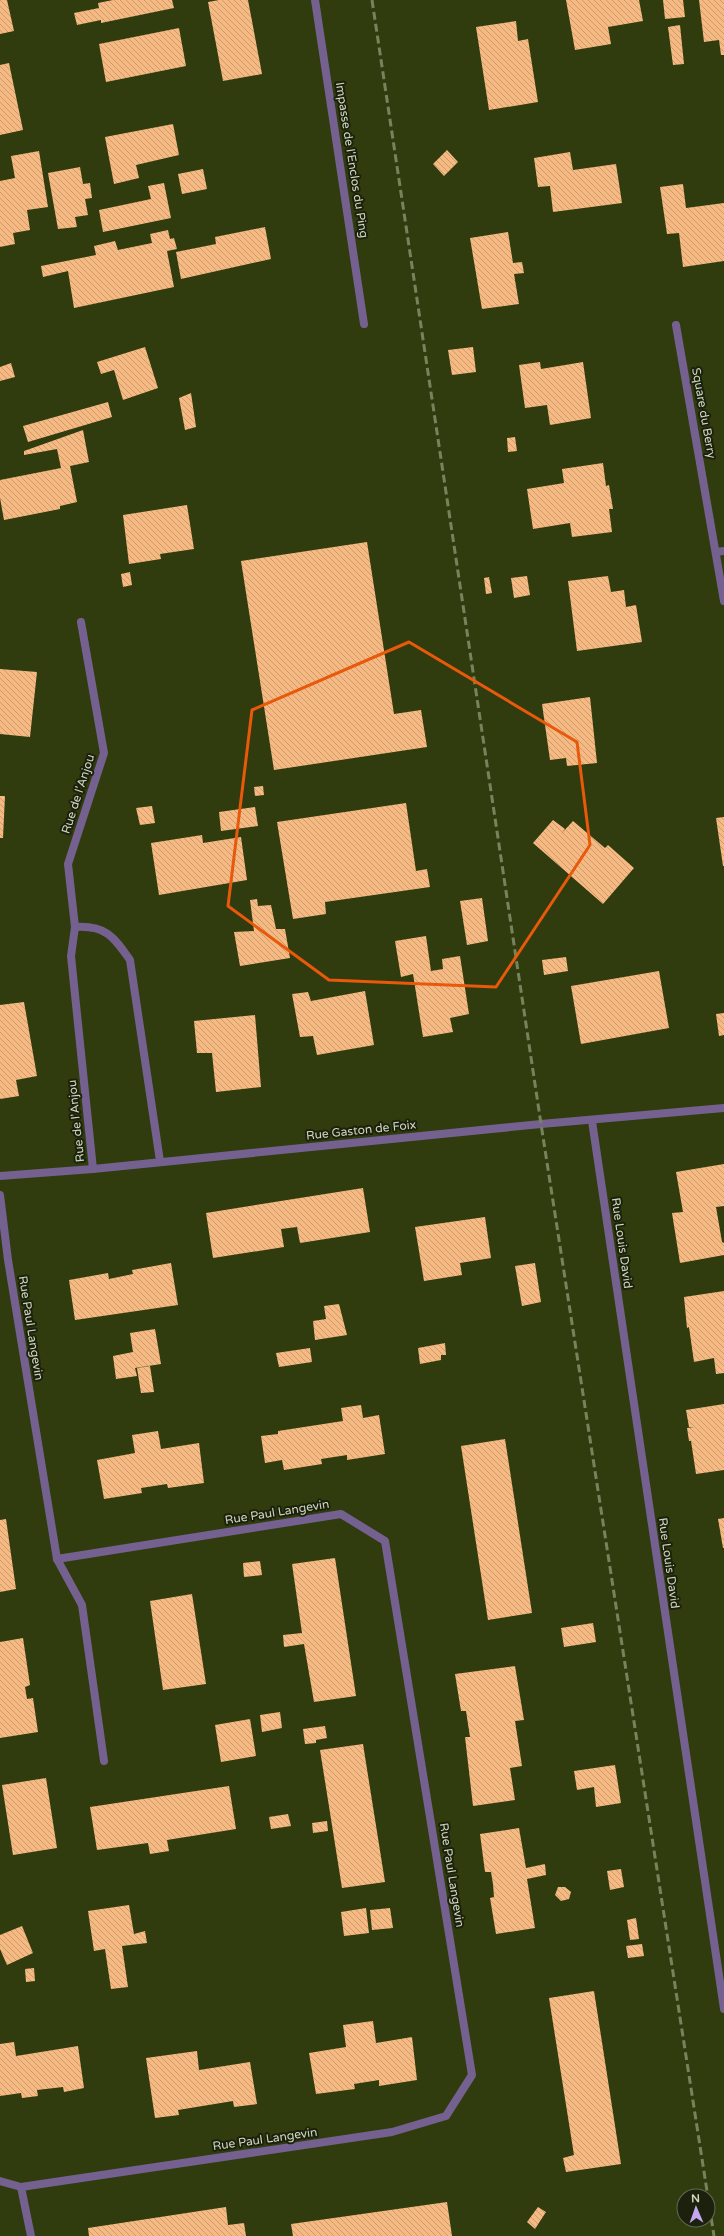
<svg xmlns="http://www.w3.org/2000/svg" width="724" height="2236" font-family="'Varela Round',sans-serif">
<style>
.building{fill:url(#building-back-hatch)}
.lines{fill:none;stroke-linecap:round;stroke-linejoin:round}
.minor{stroke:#746190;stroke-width:8}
.rail{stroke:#78835d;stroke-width:3;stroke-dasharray:8 4;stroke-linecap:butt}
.marked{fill:none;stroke:#e8590c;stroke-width:3;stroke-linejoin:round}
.labels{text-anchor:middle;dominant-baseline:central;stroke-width:4;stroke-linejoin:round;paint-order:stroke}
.street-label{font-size:12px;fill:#ced7bd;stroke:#1b210d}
</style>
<defs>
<pattern id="building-back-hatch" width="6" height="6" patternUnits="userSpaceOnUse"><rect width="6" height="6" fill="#f7b982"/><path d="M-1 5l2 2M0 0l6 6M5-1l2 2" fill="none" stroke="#c99b70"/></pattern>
</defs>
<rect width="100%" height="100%" fill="#303c0d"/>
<g class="building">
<polygon points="0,0 7,0 14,31 0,34"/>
<polygon points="113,0 172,0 174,8 101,23 101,20 77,25 74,13 99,8 98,3"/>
<polygon points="219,0 248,0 262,74 223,81 208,2"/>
<polygon points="566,0 639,0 643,21 608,27 611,44 575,50"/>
<polygon points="663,0 683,0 685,17 665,19"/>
<polygon points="699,0 724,0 724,55 721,55 719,40 704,42"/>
<polygon points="516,21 518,41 528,39 538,102 489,110 476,27"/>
<polygon points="680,25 684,64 673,65 668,27"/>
<polygon points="179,28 186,66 106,82 99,44"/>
<polygon points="9,63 23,130 0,135 0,65"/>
<polygon points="173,124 179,155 136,165 139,178 114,184 105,137"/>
<polygon points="447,150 458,162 444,176 433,164"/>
<polygon points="39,151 48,207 27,210 30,230 13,233 15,244 0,247 0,181 15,178 11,156"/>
<polygon points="570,152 573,170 616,164 622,203 553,212 550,186 538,187 534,158"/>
<polygon points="80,167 83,184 90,183 92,198 85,199 88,215 75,217 77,227 58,229 48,173"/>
<polygon points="203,169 207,189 182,194 178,174"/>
<polygon points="164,183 171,218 103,232 99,210 151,199 148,186"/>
<polygon points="683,184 686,208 724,203 724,261 683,267 679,233 667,234 660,187"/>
<polygon points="265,227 271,259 181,279 176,252 216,244 215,237"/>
<polygon points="168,230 170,239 174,238 177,249 167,251 174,287 74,308 68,271 43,277 41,266 96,255 94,246 115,241 118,250 152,243 150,234"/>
<polygon points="508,232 513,263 522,262 524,273 514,274 519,304 482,309 470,238"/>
<polygon points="145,347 158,388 123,400 114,370 101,374 97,362"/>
<polygon points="473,347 476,372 452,375 448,350"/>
<polygon points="540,362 541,369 583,362 591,418 550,425 547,405 525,408 519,365"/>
<polygon points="11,363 15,377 0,381 0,367"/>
<polygon points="191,393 196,427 185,430 179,398"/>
<polygon points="108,402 112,417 28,442 23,426"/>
<polygon points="83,430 89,462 70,466 77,502 60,506 60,509 4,520 0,498 0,480 61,468 57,449 24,455 24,451"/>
<polygon points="515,437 517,451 508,452 507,438"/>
<polygon points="603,463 606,486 609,485 613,509 609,509 612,532 572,537 570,523 533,529 527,489 564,483 562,469"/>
<polygon points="187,505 194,549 160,554 161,559 129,564 123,515"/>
<polygon points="367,542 394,714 421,710 427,747 274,770 241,561"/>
<polygon points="130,572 132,585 123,587 121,574"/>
<polygon points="527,576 530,595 514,598 511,578"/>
<polygon points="608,576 611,592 624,590 626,607 636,605 642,642 577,651 568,581"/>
<polygon points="489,577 492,593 486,594 484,578"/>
<polygon points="0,669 37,672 30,737 0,734"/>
<polygon points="590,697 597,763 567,766 566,758 550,760 542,704"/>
<polygon points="263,786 264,795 255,796 254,787"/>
<polygon points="0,796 5,796 3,838 0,838"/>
<polygon points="406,803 416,871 427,869 430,887 325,902 326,914 293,919 277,822"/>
<polygon points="152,806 155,823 140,825 136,808"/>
<polygon points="255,807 258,826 221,831 219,812"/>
<polygon points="724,817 724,866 723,866 716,818"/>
<polygon points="553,820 565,829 561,834 573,821 605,848 608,845 634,868 603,904 533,843"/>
<polygon points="202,835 203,843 241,837 247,880 159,895 151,843"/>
<polygon points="482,898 488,941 467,945 460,901"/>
<polygon points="257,899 258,906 271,905 276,929 285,929 290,958 240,966 234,932 254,931 250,900"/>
<polygon points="426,936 431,971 443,969 442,959 460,956 469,1014 450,1018 453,1032 423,1037 413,974 401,977 395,941"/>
<polygon points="566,957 568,971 544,975 542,960"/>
<polygon points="659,971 669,1028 581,1044 571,986"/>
<polygon points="365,991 374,1045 317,1055 313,1036 300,1037 292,994 308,992 311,1001"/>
<polygon points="24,1002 37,1076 16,1080 19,1096 0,1099 0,1005"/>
<polygon points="724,1013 724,1035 719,1036 716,1014"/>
<polygon points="255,1015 261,1087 216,1092 212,1053 197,1053 194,1021"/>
<polygon points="724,1164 724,1206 716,1207 722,1242 724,1243 724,1255 680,1263 672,1213 683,1212 676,1172"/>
<polygon points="363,1188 370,1232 300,1243 297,1227 281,1229 284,1247 213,1258 206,1213"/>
<polygon points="485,1217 491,1258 460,1263 462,1275 424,1281 415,1227"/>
<polygon points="171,1263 178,1305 75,1320 69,1280 108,1273 109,1279 133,1274 132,1270"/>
<polygon points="535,1263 541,1302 522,1306 515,1266"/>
<polygon points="724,1291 724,1373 716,1374 714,1358 694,1362 689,1327 687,1328 684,1297"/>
<polygon points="339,1304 347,1335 315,1340 313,1321 326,1319 324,1306"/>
<polygon points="155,1329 161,1364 135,1368 137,1376 116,1379 113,1356 133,1352 130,1333"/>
<polygon points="445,1343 446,1355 441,1355 441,1360 420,1364 418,1348"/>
<polygon points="310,1348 312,1362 279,1367 276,1353"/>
<polygon points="150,1366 154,1392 141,1393 137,1368"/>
<polygon points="724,1404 724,1470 696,1474 691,1441 689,1441 687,1428 694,1427 689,1427 686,1410"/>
<polygon points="361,1405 363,1418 379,1415 385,1454 347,1460 347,1455 321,1459 322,1464 284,1470 282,1460 265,1463 261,1436 278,1434 278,1431 343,1421 341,1408"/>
<polygon points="158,1431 161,1449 199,1443 204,1483 168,1488 167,1484 141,1488 142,1493 104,1499 97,1460 135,1453 132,1435"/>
<polygon points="505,1439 532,1613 488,1620 461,1446"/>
<polygon points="724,1518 724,1548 723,1548 718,1519"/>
<polygon points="6,1519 16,1589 0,1592 0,1520"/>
<polygon points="335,1558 356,1696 314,1702 304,1644 284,1647 283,1635 302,1633 292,1564"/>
<polygon points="260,1561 262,1575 244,1577 243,1563"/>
<polygon points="192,1594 206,1684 163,1690 150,1601"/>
<polygon points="593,1623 596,1642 564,1647 561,1628"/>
<polygon points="23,1638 30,1685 25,1687 27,1699 33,1698 38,1732 0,1738 0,1642"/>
<polygon points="515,1666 524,1720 515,1721 522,1766 510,1768 515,1800 473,1806 465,1737 470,1737 466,1711 461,1711 455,1674"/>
<polygon points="280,1712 282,1728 262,1732 260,1715"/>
<polygon points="250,1719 256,1756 221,1762 215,1725"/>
<polygon points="325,1726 327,1738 316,1740 316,1743 305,1744 303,1729"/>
<polygon points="363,1744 385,1882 342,1888 320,1750"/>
<polygon points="615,1765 621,1803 596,1807 594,1787 577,1790 574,1771"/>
<polygon points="46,1778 57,1848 13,1855 2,1785"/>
<polygon points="229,1786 236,1829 167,1840 169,1851 150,1854 148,1843 97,1850 90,1807"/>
<polygon points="288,1814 291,1826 271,1829 269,1817"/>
<polygon points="327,1821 328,1831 313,1833 312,1823"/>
<polygon points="519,1828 526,1868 545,1864 546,1875 527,1879 535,1928 496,1934 490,1898 494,1897 493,1884 491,1872 485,1872 480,1834"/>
<polygon points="621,1869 624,1887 610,1890 607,1871"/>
<polygon points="558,1887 565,1887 571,1892 569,1899 561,1901 555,1895"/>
<polygon points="129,1905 134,1934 145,1931 147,1943 122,1946 128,1987 111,1989 105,1949 94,1951 88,1911"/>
<polygon points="366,1908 369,1933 344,1936 341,1912"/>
<polygon points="390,1908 393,1928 372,1930 370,1910"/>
<polygon points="636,1918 639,1939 630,1940 627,1920"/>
<polygon points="22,1926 33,1953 7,1965 0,1949 0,1935"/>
<polygon points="642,1944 644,1956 628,1958 626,1946"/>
<polygon points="34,1968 35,1981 26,1982 25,1969"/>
<polygon points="594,1991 621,2164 566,2172 563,2158 574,2155 549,1998"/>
<polygon points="373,2021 376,2043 412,2037 417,2080 379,2086 379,2080 354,2084 355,2089 316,2094 309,2053 346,2047 343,2025"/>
<polygon points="14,2042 16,2056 78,2046 84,2088 64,2092 63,2087 37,2090 38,2096 22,2098 21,2093 0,2096 0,2044"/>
<polygon points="197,2051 199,2070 250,2062 257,2104 234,2107 233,2101 178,2110 179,2115 155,2118 146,2058"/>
<polygon points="447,2202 452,2236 293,2236 291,2224"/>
<polygon points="226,2207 228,2225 244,2223 246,2236 89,2236 88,2228"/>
<polygon points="538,2207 546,2212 535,2229 527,2222"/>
</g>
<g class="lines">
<g class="minor">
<polyline points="315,0 364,324"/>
<polyline points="676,325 724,601"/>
<polyline points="716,552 724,551"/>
<polyline points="81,622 104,753 68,864 75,927 71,956 93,1169"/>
<path d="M75 927C106 925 114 937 130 960L160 1161"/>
<polyline points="592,1121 724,2009"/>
<polyline points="0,1176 93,1169 541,1124 724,1108"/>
<polyline points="0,1195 8,1260 57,1559 341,1514 385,1541 472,2075 446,2116 392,2132 21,2187 31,2236"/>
<polyline points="57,1559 82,1605 104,1761"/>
<polyline points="0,2181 21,2187"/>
</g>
<polyline class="rail" points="372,0 541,1124 714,2236"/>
</g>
<path class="marked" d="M409 642 577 742 590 845 496 987 329 980 228 906 252 710Z"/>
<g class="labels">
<g class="street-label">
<text transform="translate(352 160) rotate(81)">Impasse de l'Enclos du Ping</text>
<text transform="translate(704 413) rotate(80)">Square du Berry</text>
<text transform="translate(78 794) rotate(-72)">Rue de l'Anjou</text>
<text transform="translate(76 1121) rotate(-96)">Rue de l'Anjou</text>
<text transform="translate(361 1130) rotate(-6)">Rue Gaston de Foix</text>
<text transform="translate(622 1243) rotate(82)">Rue Louis David</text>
<text transform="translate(31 1328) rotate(81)">Rue Paul Langevin</text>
<text transform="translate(277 1512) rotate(-9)">Rue Paul Langevin</text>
<text transform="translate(669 1563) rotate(82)">Rue Louis David</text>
<text transform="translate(452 1875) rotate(81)">Rue Paul Langevin</text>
<text transform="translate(265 2139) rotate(-8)">Rue Paul Langevin</text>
</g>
</g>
<g transform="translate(696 2208) rotate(358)"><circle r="19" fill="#1b210d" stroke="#636a53"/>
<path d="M0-3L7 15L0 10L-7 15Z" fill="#c5a6f1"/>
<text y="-6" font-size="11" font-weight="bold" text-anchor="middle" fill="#ced7bd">N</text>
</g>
</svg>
